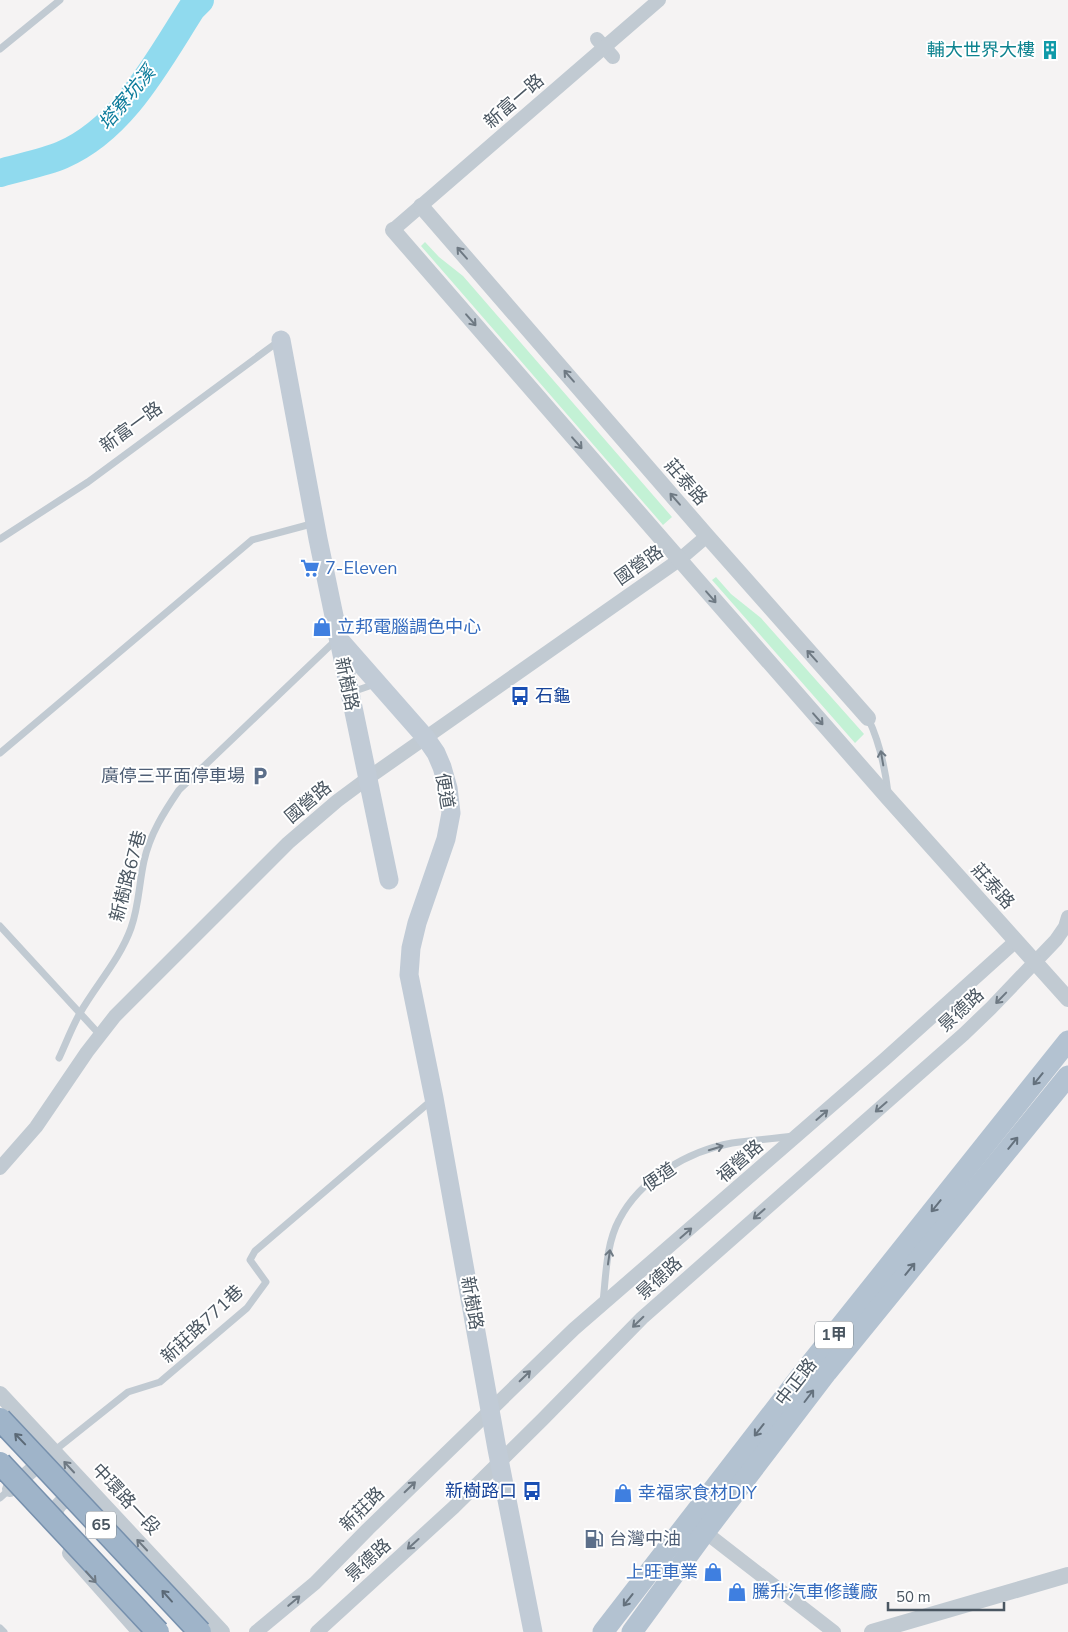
<svg xmlns="http://www.w3.org/2000/svg" width="1068" height="1632" font-family="'Nunito Sans','Noto Sans TC',sans-serif">
<style>
.green{fill:#c3f1d5}
.lines{fill:none;stroke-linecap:round;stroke-linejoin:round}
.river{stroke:#90daee;stroke-width:28}
.service{stroke:#c1cad2;stroke-width:7}
.minor{stroke:#c1cad2;stroke-width:14}
.tertiary{stroke:#c1cad2;stroke-width:16}
.secondary{stroke:#c1cbd6;stroke-width:19}
.primary{stroke:#b3c2d1;stroke-width:21}
.trunk-bridge-casing{stroke:#7690ad;stroke-width:25;stroke-linecap:butt}
.trunk-bridge{stroke:#9fb4c9;stroke-width:22}
.oneway{stroke:#6e7983}
.oneway2{stroke:#64717d}
.oneway3{stroke:#5b6976}
.labels{text-anchor:middle;dominant-baseline:central;stroke-width:4;stroke-linejoin:round;paint-order:stroke}
.shield{fill:#fff;stroke:#808990;stroke-width:1}
.shield-label{font-size:16px;font-weight:bold;fill:#4a5661}
.culture-label{font-size:18px;fill:#0d838f;stroke:#fff;text-anchor:end}
.street-label{font-size:18px;fill:#4a5661;stroke:#fff}
.shop-label{font-size:18px;fill:#366cbe;stroke:#fff;text-anchor:start}
.transit-label{font-size:18px;fill:#164399;stroke:#fff;text-anchor:start}
.service-label{font-size:18px;fill:#4e5e75;stroke:#fff;text-anchor:end}
.water-label{font-size:19px;font-style:italic;fill:#0c7c9b;stroke:#fff}
</style>
<rect width="100%" height="100%" fill="#f5f3f3"/>
<g class="green">
<polygon points="425,242 439,257 463,276 672,517 663,525 421,246"/>
<polygon points="716,577 731,594 761,618 864,734 855,743 712,580"/>
</g>
<g class="lines">
<path class="river" d="M0 173C20 167 43 163 62 155 123 129 158 61 192 8L200 0"/>
<g class="service">
<polyline points="0,49 60,0"/>
<polyline points="0,539 88,482 279,341"/>
<polyline points="352,692 375,684"/>
<path d="M868 718C880 743 885 767 888 793"/>
<polyline points="0,753 252,540 315,523"/>
<polyline points="0,926 100,1035"/>
<path d="M59 1058C66 1043 72 1027 80 1013 96 985 120 959 131 928 139 906 139 883 144 861 150 834 164 812 179 790L336 640"/>
<path d="M603 1302C606 1276 606 1244 619 1220 640 1179 688 1151 732 1143 752 1140 773 1139 793 1136"/>
<polyline points="54,1451 128,1392 160,1382 247,1308 266,1282 250,1260 255,1251 432,1100"/>
<polyline points="0,1498 10,1489"/>
<polyline points="0,1628 4,1632"/>
</g>
<g class="minor">
<polyline points="597,39 613,57"/>
<polyline points="393,230 659,0"/>
<polyline points="0,1168 36,1127 87,1052 115,1016 288,843 337,801 368,778 679,560 707,536"/>
<polyline points="705,1532 834,1632"/>
<polyline points="256,1632 315,1583 368,1529 574,1329 885,1059 1016,941"/>
<polyline points="317,1632 454,1507 543,1419 642,1318 964,1034 991,1008 1056,940 1065,927 1068,917"/>
</g>
<g class="tertiary">
<polyline points="421,206 707,536 868,718"/>
<polyline points="393,230 699,582 889,799 1068,999"/>
<polyline points="0,1394 222,1632"/>
<polyline points="10,1489 48,1456"/>
<path d="M56 1529C56 1524 54 1517 55 1512 59 1501 71 1495 82 1496"/>
<polyline points="70,1553 140,1632"/>
<polyline points="872,1632 1068,1575"/>
</g>
<g class="secondary">
<polyline points="281,340 318,539 389,880"/>
<polyline points="338,638 425,737 436,753 442,767 448,788 451,813 446,839 417,923 411,948 409,975 434,1098 497,1449 533,1632"/>
</g>
<g class="primary">
<polyline points="603,1632 804,1372 1068,1041"/>
<polyline points="632,1632 705,1532 827,1372 1068,1076"/>
</g>
<g class="trunk-bridge-casing">
<g id="trunk-bridge">
<polyline points="0,1419 200,1632"/>
<polyline points="0,1463 158,1632"/>
</g>
</g>
<use href="#trunk-bridge" class="trunk-bridge"/>
</g>
<defs><path id="oneway-shaft" d="M-6 0H5M1.5-3L5.5 0L1.5 3" fill="none" stroke-width="1.6" stroke-linecap="round" stroke-linejoin="round" transform="scale(1.25)"/></defs>
<g class="oneway">
<use href="#oneway-shaft" transform="translate(462 253) rotate(-131)"/>
<use href="#oneway-shaft" transform="translate(471 320) rotate(49)"/>
<use href="#oneway-shaft" transform="translate(569 376) rotate(-131)"/>
<use href="#oneway-shaft" transform="translate(577 443) rotate(49)"/>
<use href="#oneway-shaft" transform="translate(675 499) rotate(-131)"/>
<use href="#oneway-shaft" transform="translate(711 597) rotate(49)"/>
<use href="#oneway-shaft" transform="translate(812 656) rotate(-132)"/>
<use href="#oneway-shaft" transform="translate(818 719) rotate(49)"/>
<use href="#oneway-shaft" transform="translate(882 758) rotate(-100)"/>
<use href="#oneway-shaft" transform="translate(1001 998) rotate(134)"/>
<use href="#oneway-shaft" transform="translate(881 1107) rotate(139)"/>
<use href="#oneway-shaft" transform="translate(822 1115) rotate(-41)"/>
<use href="#oneway-shaft" transform="translate(716 1148) rotate(-17)"/>
<use href="#oneway-shaft" transform="translate(759 1214) rotate(139)"/>
<use href="#oneway-shaft" transform="translate(686 1233) rotate(-41)"/>
<use href="#oneway-shaft" transform="translate(609 1257) rotate(-82)"/>
<use href="#oneway-shaft" transform="translate(638 1322) rotate(136)"/>
<use href="#oneway-shaft" transform="translate(525 1376) rotate(-44)"/>
<use href="#oneway-shaft" transform="translate(69 1467) rotate(-133)"/>
<use href="#oneway-shaft" transform="translate(410 1487) rotate(-44)"/>
<use href="#oneway-shaft" transform="translate(413 1544) rotate(138)"/>
<use href="#oneway-shaft" transform="translate(142 1545) rotate(-133)"/>
<use href="#oneway-shaft" transform="translate(91 1577) rotate(48)"/>
<use href="#oneway-shaft" transform="translate(294 1601) rotate(-40)"/>
</g>
<g class="oneway2">
<use href="#oneway-shaft" transform="translate(1038 1079) rotate(129)"/>
<use href="#oneway-shaft" transform="translate(1013 1143) rotate(-51)"/>
<use href="#oneway-shaft" transform="translate(936 1206) rotate(129)"/>
<use href="#oneway-shaft" transform="translate(910 1269) rotate(-51)"/>
<use href="#oneway-shaft" transform="translate(809 1396) rotate(-53)"/>
<use href="#oneway-shaft" transform="translate(759 1430) rotate(128)"/>
<use href="#oneway-shaft" transform="translate(628 1600) rotate(128)"/>
</g>
<g class="oneway3">
<use href="#oneway-shaft" transform="translate(20 1439) rotate(-134)"/>
<use href="#oneway-shaft" transform="translate(167 1596) rotate(-132)"/>
</g>
<defs>
<g id="building-bare" transform="scale(1.5)"><path d="M-4-6H4V6H1V3H-1V6H-4ZM-2.5-4.3h1.7v1.8h-1.7ZM.8-4.3h1.7v1.8H.8ZM-2.5-1h1.7V.8h-1.7ZM.8-1h1.7V.8H.8Z" fill="#0f9aa8" stroke="#fff" stroke-width="2.5" paint-order="stroke"/></g>
<g id="supermarket-bare" transform="scale(1.5)"><path d="M-6-5.5h2.5l.6 2H6L4.5 2H-2.5L-4.4-4H-6ZM-1.5 3.2a1.3 1.3 0 1 0 .1 0ZM3 3.2a1.3 1.3 0 1 0 .1 0Z" fill="#3f7fe0" stroke="#fff" stroke-width="2.5" paint-order="stroke"/></g>
<g id="shop-bare" transform="scale(1.5)"><path d="M-5-2.5h2.3a2.7 3.5 0 0 1 5.4 0H5L5.5 6h-11ZM-1.5-2.5h3a1.5 2.3 0 0 0-3 0Z" fill="#3f7fe0" stroke="#fff" stroke-width="2.5" paint-order="stroke"/></g>
<g id="bus-bare" transform="scale(1.5)"><path d="M-5-6H5V4H4V6H2V4H-2V6H-4V4H-5ZM-3.5-4V0h7V-4ZM-3.5 1.2v1.5H-2V1.2ZM2 1.2v1.5H3.5V1.2Z" fill="#1a4fb4" stroke="#fff" stroke-width="2.5" paint-order="stroke"/></g>
<g id="parking-bare" transform="scale(1.5)"><path d="M-3.5-5.5H1a3.5 3.5 0 0 1 0 7H-1V5.5H-3.5ZM-1-3.4V-.6H.8a1.4 1.4 0 0 0 0-2.8Z" fill="#5c6f8a" stroke="#fff" stroke-width="2.5" paint-order="stroke"/></g>
<g id="fuel-bare" transform="scale(1.5)"><path d="M-5.5-6h7V0h2V4h1.3V-2.5L3-4.5l.8-.8L6-3V5H2.5V1h-1V6h-7ZM-4.2-4.7v3.2H.2V-4.7Z" fill="#5c6f8a" stroke="#fff" stroke-width="2.5" paint-order="stroke"/></g>
</defs>
<g fill-rule="evenodd">
<use href="#building-bare" x="1050" y="50"/>
<use href="#supermarket-bare" x="310" y="568"/>
<use href="#shop-bare" x="322" y="627"/>
<use href="#bus-bare" x="520" y="696"/>
<use href="#parking-bare" x="260" y="776"/>
<use href="#bus-bare" x="532" y="1491"/>
<use href="#shop-bare" x="623" y="1493"/>
<use href="#fuel-bare" x="594" y="1539"/>
<use href="#shop-bare" x="713" y="1572"/>
<use href="#shop-bare" x="737" y="1592"/>
</g>
<g class="labels">
<g class="shield">
<rect x="815" y="1321.5" width="38" height="27" rx="4"/>
<rect x="86" y="1511.5" width="30" height="27" rx="4"/>
</g>
<g class="shield-label">
<text x="834" y="1335">1甲</text>
<text x="101" y="1525">65</text>
</g>
<g class="culture-label">
<text x="1035" y="50">輔大世界大樓</text>
</g>
<g class="street-label">
<text transform="translate(514 101) rotate(-41)">新富一路</text>
<text transform="translate(131 427) rotate(-36)">新富一路</text>
<text transform="translate(686 482) rotate(49)">莊泰路</text>
<text transform="translate(639 565) rotate(-35)">國營路</text>
<text transform="translate(347 684) rotate(78)">新樹路</text>
<text transform="translate(445 791) rotate(80)">便道</text>
<text transform="translate(308 802) rotate(-40)">國營路</text>
<text transform="translate(128 876) rotate(-75)">新樹路67巷</text>
<text transform="translate(993 886) rotate(48)">莊泰路</text>
<text transform="translate(961 1010) rotate(-43)">景德路</text>
<text transform="translate(740 1161) rotate(-41)">福營路</text>
<text transform="translate(659 1177) rotate(-35)">便道</text>
<text transform="translate(659 1278) rotate(-42)">景德路</text>
<text transform="translate(472 1303) rotate(80)">新樹路</text>
<text transform="translate(202 1324) rotate(-43)">新莊路771巷</text>
<text transform="translate(796 1382) rotate(-52)">中正路</text>
<text transform="translate(126 1499) rotate(47)">中環路一段</text>
<text transform="translate(362 1509) rotate(-45)">新莊路</text>
<text transform="translate(368 1560) rotate(-42)">景德路</text>
</g>
<g class="shop-label">
<text x="325" y="568">7-Eleven</text>
<text x="337" y="627">立邦電腦調色中心</text>
<text x="638" y="1493">幸福家食材DIY</text>
<text x="698" y="1572" text-anchor="end">上旺車業</text>
<text x="752" y="1592">騰升汽車修護廠</text>
</g>
<g class="transit-label">
<text x="535" y="696">石龜</text>
<text x="517" y="1491" text-anchor="end">新樹路口</text>
</g>
<g class="service-label">
<text x="245" y="776">廣停三平面停車場</text>
<text x="609" y="1539" text-anchor="start">台灣中油</text>
</g>
<g class="water-label">
<text transform="translate(127 98) rotate(-50)">塔寮坑溪</text>
</g>
</g>
<path d="M888 1602v8h116v-8" fill="none" stroke="#4a5661" stroke-width="2.5"/>
<text x="896" y="1602" font-size="15" fill="#4a5661" stroke="#ffffff" stroke-width="4" paint-order="stroke">50 m</text>
</svg>
